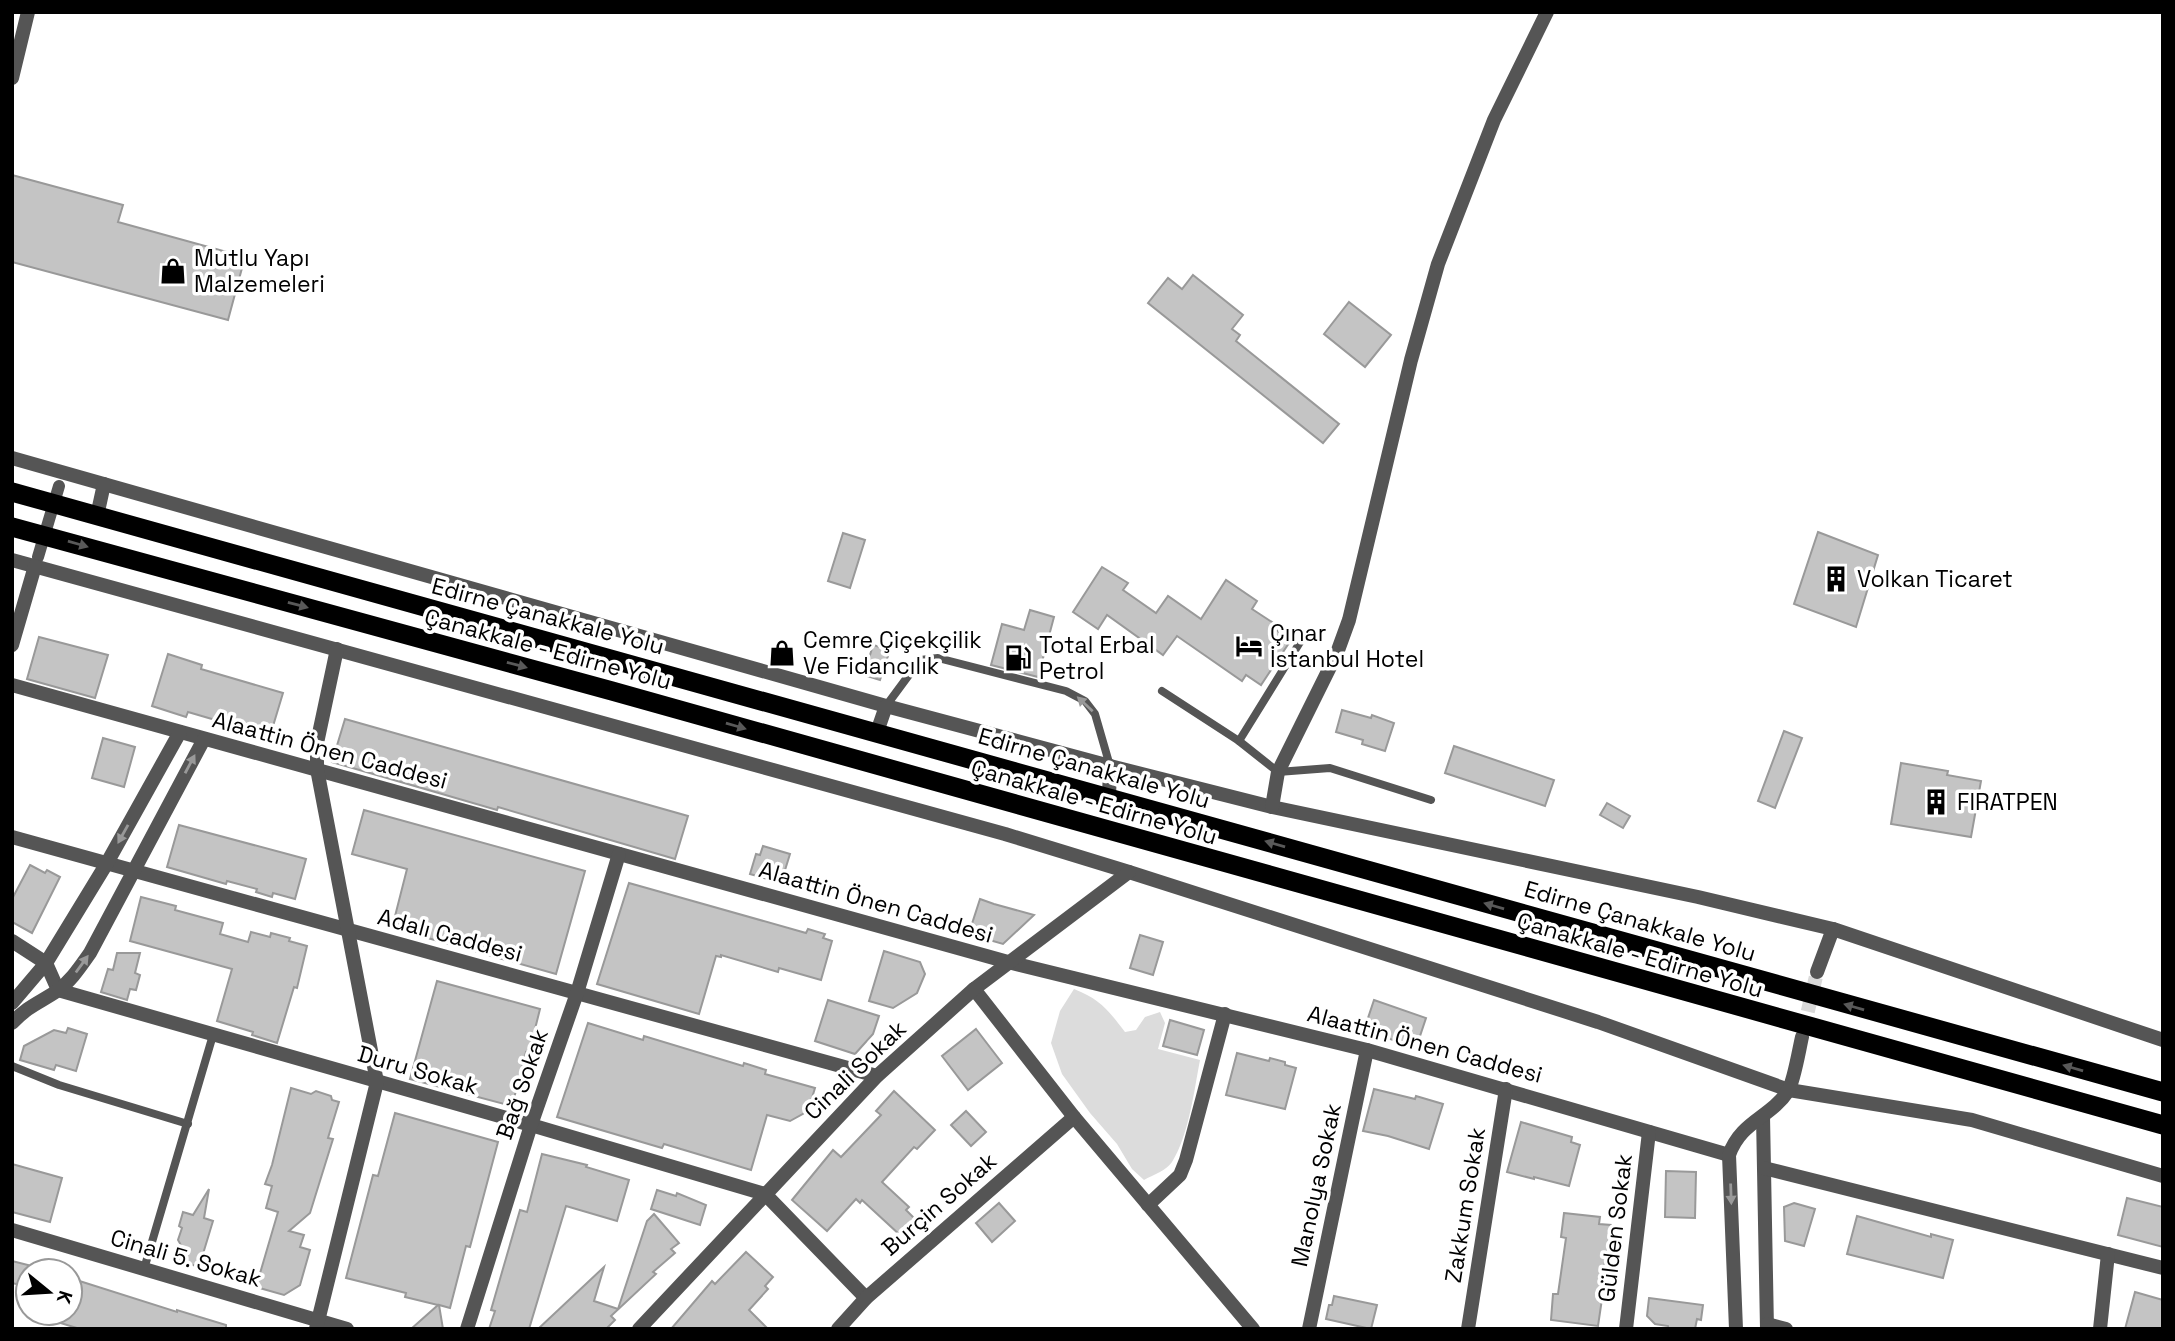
<svg xmlns="http://www.w3.org/2000/svg" width="2175" height="1341" font-family="'Space Grotesk',sans-serif">
<style>
.green{fill:#dcdcdc}
.building{fill:#c4c4c4;stroke:#999;stroke-width:2}
.lines{fill:none;stroke-linecap:round;stroke-linejoin:round}
.minor-tunnel{stroke:#d9d9d9;stroke-width:14;stroke-dasharray:14 7;stroke-linecap:butt}
.service{stroke:#555;stroke-width:8}
.pedestrian{stroke:#555;stroke-width:12}
.minor{stroke:#555;stroke-width:14}
.tertiary{stroke:#555;stroke-width:14}
.trunk{stroke:#000;stroke-width:19}
.oneway{fill:#595959}
.oneway2{fill:#999}
.labels{text-anchor:middle;dominant-baseline:central;stroke-width:7;stroke-linejoin:round;paint-order:stroke}
.poi-label{font-size:23px;fill:#000;stroke:#fff;text-anchor:start}
.street-label{font-size:23px;fill:#000;stroke:#fff}
</style>
<rect width="100%" height="100%" fill="#fff"/>
<path class="green" d="M1074 989C1100 999 1108 1010 1125 1032L1136 1030 1145 1017 1160 1012 1165 1023 1158 1049 1200 1060C1194 1091 1189 1135 1172 1162 1167 1170 1153 1175 1144 1180L1132 1169 1117 1144 1090 1113 1062 1074 1051 1043 1060 1011Z"/>
<g class="building">
<polygon points="12,175 123,205 118,222 245,257 228,320 12,262"/>
<polygon points="1193,275 1243,315 1232,329 1240,335 1236,341 1339,424 1323,443 1148,303 1168,278 1182,289"/>
<polygon points="1349,302 1391,335 1365,367 1324,334"/>
<polygon points="1818,532 1878,555 1856,627 1794,604"/>
<polygon points="843,533 865,540 850,588 828,581"/>
<polygon points="1102,567 1128,583 1123,590 1156,613 1168,596 1201,619 1226,580 1257,601 1252,609 1278,626 1276,630 1291,640 1261,685 1246,675 1242,681 1177,636 1163,655 1107,615 1098,629 1073,612"/>
<polygon points="1030,610 1054,617 1038,677 991,665 1002,624 1024,630"/>
<polygon points="39,637 108,655 95,698 27,679"/>
<polygon points="873,645 890,650 880,680 864,675"/>
<polygon points="168,654 202,665 201,669 283,693 270,736 188,712 186,717 152,706"/>
<polygon points="1342,710 1371,718 1372,715 1394,723 1385,751 1362,744 1363,740 1336,732"/>
<polygon points="345,719 688,816 675,859 498,807 497,810 332,762"/>
<polygon points="1784,731 1802,738 1775,808 1758,801"/>
<polygon points="103,738 135,747 124,787 92,778"/>
<polygon points="1454,746 1554,780 1545,806 1445,773"/>
<polygon points="1901,763 1948,771 1947,775 1981,781 1971,837 1891,824"/>
<polygon points="1607,803 1630,816 1623,828 1600,815"/>
<polygon points="364,810 585,871 556,974 392,928 407,869 352,854"/>
<polygon points="179,825 306,859 295,899 273,893 272,897 256,892 257,889 227,881 226,884 167,867"/>
<polygon points="763,846 790,854 781,883 750,874 756,854 760,855"/>
<polygon points="30,865 45,873 47,870 60,877 32,933 12,922 12,899"/>
<polygon points="629,883 806,933 808,929 825,934 823,938 832,941 821,980 779,968 778,972 721,955 721,957 716,956 699,1014 597,984"/>
<polygon points="141,897 176,906 175,910 223,923 220,934 248,942 251,932 270,937 271,933 290,938 289,941 307,946 297,988 294,987 277,1043 252,1035 253,1032 217,1021 232,969 130,941"/>
<polygon points="980,899 994,904 1034,915 1003,944 986,939 969,933"/>
<polygon points="1140,935 1163,942 1153,975 1130,968"/>
<polygon points="884,951 920,962 925,974 917,993 893,1008 869,1001"/>
<polygon points="117,953 140,953 135,973 140,975 136,990 130,989 127,1000 101,992 108,969 113,970"/>
<polygon points="437,981 540,1009 529,1053 526,1052 512,1106 410,1079"/>
<polygon points="828,1000 879,1016 873,1034 855,1054 815,1041"/>
<polygon points="1374,1000 1426,1018 1416,1048 1364,1030"/>
<polygon points="1170,1020 1204,1030 1197,1055 1163,1046"/>
<polygon points="588,1023 643,1040 644,1036 743,1066 744,1063 766,1070 765,1074 815,1088 808,1111 790,1121 767,1115 751,1170 664,1144 662,1148 557,1117"/>
<polygon points="68,1028 87,1034 76,1071 56,1065 54,1070 20,1060 24,1046 54,1030 66,1033"/>
<polygon points="976,1029 1002,1063 968,1090 942,1056"/>
<polygon points="1237,1053 1269,1061 1270,1058 1285,1062 1285,1065 1296,1068 1285,1109 1226,1095"/>
<polygon points="291,1088 311,1094 316,1091 331,1096 332,1100 339,1102 328,1138 333,1139 310,1213 289,1231 304,1235 300,1247 310,1250 300,1285 284,1295 256,1287 278,1212 266,1208 272,1186 265,1184 272,1165"/>
<polygon points="1374,1089 1415,1099 1416,1096 1443,1104 1429,1149 1388,1136 1363,1131"/>
<polygon points="894,1091 935,1130 917,1149 914,1147 882,1182 909,1207 906,1210 915,1219 900,1235 862,1200 860,1203 856,1199 827,1231 792,1200 833,1150 841,1157 881,1115 876,1111"/>
<polygon points="966,1111 986,1132 971,1146 951,1125"/>
<polygon points="395,1113 498,1142 470,1247 466,1246 450,1308 439,1305 443,1329 411,1329 438,1305 405,1297 406,1293 346,1278 373,1175 378,1176"/>
<polygon points="1521,1122 1572,1137 1571,1142 1580,1145 1569,1186 1534,1177 1534,1179 1507,1172"/>
<polygon points="542,1154 587,1165 586,1167 629,1180 617,1221 566,1206 529,1329 489,1329 495,1311 491,1310 520,1210 527,1212"/>
<polygon points="12,1164 62,1178 50,1222 12,1212"/>
<polygon points="1666,1171 1696,1172 1695,1218 1665,1217"/>
<polygon points="209,1189 204,1218 213,1221 199,1267 178,1260 182,1247 178,1240 182,1228 179,1226 183,1212 193,1215"/>
<polygon points="657,1190 676,1196 677,1193 706,1205 700,1225 651,1209"/>
<polygon points="2127,1198 2163,1207 2163,1247 2118,1235"/>
<polygon points="999,1203 1015,1221 992,1242 976,1223"/>
<polygon points="1794,1203 1815,1209 1804,1246 1785,1241 1784,1207"/>
<polygon points="1564,1213 1600,1217 1599,1224 1611,1225 1599,1299 1602,1299 1598,1326 1551,1320 1553,1294 1558,1294 1566,1238 1561,1237"/>
<polygon points="654,1214 679,1243 671,1249 675,1253 653,1272 656,1274 611,1316 615,1320 606,1329 538,1329 604,1267 594,1301 618,1309 647,1221"/>
<polygon points="1857,1216 1931,1237 1931,1234 1953,1240 1943,1278 1847,1254"/>
<polygon points="746,1252 773,1277 765,1286 768,1289 749,1310 768,1329 671,1329 712,1281 715,1284"/>
<polygon points="12,1261 28,1265 28,1287 12,1283"/>
<polygon points="70,1278 177,1312 177,1310 226,1325 226,1329 80,1329 41,1317 41,1313 70,1313"/>
<polygon points="2135,1292 2163,1300 2163,1329 2125,1329"/>
<polygon points="1334,1296 1377,1305 1371,1329 1326,1319 1329,1305 1332,1305"/>
<polygon points="1649,1298 1703,1305 1701,1320 1697,1319 1695,1329 1668,1329 1668,1326 1655,1324 1647,1316"/>
</g>
<g class="lines">
<polyline class="minor-tunnel" points="1803,1032 1817,972"/>
<g class="service">
<polyline points="1162,691 1239,741 1302,639"/>
<polyline points="886,706 920,660 938,658 1066,691 1085,701 1095,714 1110,766"/>
<polyline points="1239,741 1278,772 1330,768 1431,800"/>
<polyline points="12,1066 59,1085 188,1124"/>
<polyline points="144,1269 213,1035"/>
</g>
<polyline class="pedestrian" points="38,557 59,486"/>
<g class="minor">
<polyline points="12,458 886,706 1110,766 1272,807 1698,897 1833,929 2163,1040"/>
<polyline points="97,516 104,484"/>
<polyline points="12,560 1005,834 1129,872 1598,1022 1789,1090 1972,1120 2163,1176"/>
<polyline points="12,645 35,566"/>
<polyline points="12,685 1008,962 1367,1050 1729,1155"/>
<polyline points="877,732 886,706"/>
<polyline points="1109,798 1110,766"/>
<polyline points="1272,807 1278,772 1337,653 1349,620 1411,360 1438,264 1494,120 1547,12"/>
<polyline points="12,837 877,1076"/>
<polyline points="12,941 46,963 58,990 531,1125 765,1194 866,1298"/>
<polyline points="1817,972 1833,929"/>
<polyline points="974,989 1074,1117 1253,1329"/>
<polyline points="12,1003 46,963 107,863 180,732"/>
<path d="M12 1023C28 1006 39 1003 57 991 71 981 80 967 90 953L204 739"/>
<polyline points="1763,1116 1767,1329"/>
<polyline points="1764,1168 2163,1268"/>
<polyline points="1148,1205 1180,1175 1186,1160 1225,1014"/>
<polyline points="12,1230 347,1329"/>
<polyline points="1767,1324 1786,1329"/>
<polyline points="316,1329 377,1082 317,769 317,743 337,649"/>
<polyline points="467,1329 531,1125 577,993 619,854"/>
<polyline points="639,1329 877,1076 974,989 1129,872"/>
<polyline points="838,1329 866,1298 1074,1117"/>
<polyline points="1309,1329 1367,1050"/>
<polyline points="1468,1329 1506,1089"/>
<polyline points="1626,1329 1649,1132"/>
<path d="M1736 1329 1729 1155C1741 1121 1770 1118 1788 1091 1794 1081 1799 1050 1802 1037"/>
<polyline points="2100,1329 2108,1254"/>
</g>
<polyline class="tertiary" points="12,78 28,12"/>
<g class="trunk">
<polyline points="12,492 2163,1092"/>
<polyline points="12,527 612,691 2163,1125"/>
</g>
</g>
<defs><path id="oneway-solid" d="M-6-.8H1V-3.2L6.5 0L1 3.2V.8H-6Z" transform="scale(1.75)"/></defs>
<g class="oneway">
<use href="#oneway-solid" transform="translate(78 544) rotate(16)"/>
<use href="#oneway-solid" transform="translate(298 605) rotate(15)"/>
<use href="#oneway-solid" transform="translate(517 665) rotate(15)"/>
<use href="#oneway-solid" transform="translate(736 726) rotate(16)"/>
<use href="#oneway-solid" transform="translate(1275 844) rotate(-164)"/>
<use href="#oneway-solid" transform="translate(1494 906) rotate(-164)"/>
<use href="#oneway-solid" transform="translate(1854 1007) rotate(-164)"/>
<use href="#oneway-solid" transform="translate(2073 1068) rotate(-164)"/>
</g>
<g class="oneway2">
<use href="#oneway-solid" transform="translate(1085 704) rotate(-137)"/>
<use href="#oneway-solid" transform="translate(190 764) rotate(-62)"/>
<use href="#oneway-solid" transform="translate(123 834) rotate(119)"/>
<use href="#oneway-solid" transform="translate(82 964) rotate(-54)"/>
<use href="#oneway-solid" transform="translate(1731 1194) rotate(88)"/>
</g>
<defs>
<g id="shop-bare" transform="scale(2.1)"><path d="M-5-2.5h2.3a2.7 3.5 0 0 1 5.4 0H5L5.5 6h-11ZM-1.5-2.5h3a1.5 2.3 0 0 0-3 0Z" fill="#000" stroke="#fff" stroke-width="2.5" paint-order="stroke"/></g>
<g id="building-bare" transform="scale(2.1)"><path d="M-4-6H4V6H1V3H-1V6H-4ZM-2.5-4.3h1.7v1.8h-1.7ZM.8-4.3h1.7v1.8H.8ZM-2.5-1h1.7V.8h-1.7ZM.8-1h1.7V.8H.8Z" fill="#000" stroke="#fff" stroke-width="2.5" paint-order="stroke"/></g>
<g id="hotel-bare" transform="scale(2.1)"><path d="M-6-4.5h1.5V1H6V5H4.5V3h-9V5H-6ZM-4 0a1.8 1.8 0 1 1 3.6 0ZM.5 0V-2.5h3Q6-2.5 6 0Z" fill="#000" stroke="#fff" stroke-width="2.5" paint-order="stroke"/></g>
<g id="fuel-bare" transform="scale(2.1)"><path d="M-5.5-6h7V0h2V4h1.3V-2.5L3-4.5l.8-.8L6-3V5H2.5V1h-1V6h-7ZM-4.2-4.7v3.2H.2V-4.7Z" fill="#000" stroke="#fff" stroke-width="2.5" paint-order="stroke"/></g>
</defs>
<g fill-rule="evenodd">
<use href="#shop-bare" x="173" y="271"/>
<use href="#building-bare" x="1836" y="579"/>
<use href="#hotel-bare" x="1249" y="646"/>
<use href="#shop-bare" x="782" y="653"/>
<use href="#fuel-bare" x="1018" y="658"/>
<use href="#building-bare" x="1936" y="802"/>
</g>
<g class="labels">
<g class="poi-label">
<text x="194" y="258">Mutlu Yapı<tspan x="194" dy="26">Malzemeleri</tspan></text>
<text x="1857" y="579">Volkan Ticaret</text>
<text x="1270" y="633">Çınar<tspan x="1270" dy="26">İstanbul Hotel</tspan></text>
<text x="803" y="640">Cemre Çiçekçilik<tspan x="803" dy="26">Ve Fidancılık</tspan></text>
<text x="1039" y="645">Total Erbal<tspan x="1039" dy="26">Petrol</tspan></text>
<text x="1957" y="802">FIRATPEN</text>
</g>
<g class="street-label">
<text transform="translate(548 616) rotate(15)">Edirne Çanakkale Yolu</text>
<text transform="translate(548 649) rotate(15)">Çanakkale - Edirne Yolu</text>
<text transform="translate(330 750) rotate(15)">Alaattin Önen Caddesi</text>
<text transform="translate(1094 768) rotate(16)">Edirne Çanakkale Yolu</text>
<text transform="translate(1094 802) rotate(16)">Çanakkale - Edirne Yolu</text>
<text transform="translate(876 902) rotate(16)">Alaattin Önen Caddesi</text>
<text transform="translate(1640 921) rotate(16)">Edirne Çanakkale Yolu</text>
<text transform="translate(450 935) rotate(15)">Adalı Caddesi</text>
<text transform="translate(1640 955) rotate(16)">Çanakkale - Edirne Yolu</text>
<text transform="translate(1425 1044) rotate(15)">Alaattin Önen Caddesi</text>
<text transform="translate(418 1070) rotate(16)">Duru Sokak</text>
<text transform="translate(855 1070) rotate(-44)">Cinali Sokak</text>
<text transform="translate(522 1084) rotate(-71)">Bağ Sokak</text>
<text transform="translate(1316 1185) rotate(-78)">Manolya Sokak</text>
<text transform="translate(939 1204) rotate(-41)">Burçin Sokak</text>
<text transform="translate(1465 1205) rotate(-81)">Zakkum Sokak</text>
<text transform="translate(1615 1228) rotate(-83)">Gülden Sokak</text>
<text transform="translate(186 1258) rotate(16)">Cinali 5. Sokak</text>
</g>
</g>
<rect width="2175" height="1341" fill="none" stroke="#000000" stroke-width="28"/>
<g transform="translate(49 1292) rotate(108)"><circle r="33" fill="#ffffff" stroke="#999999" stroke-width="2"/>
<path d="M0-5L12 26L0 18L-12 26Z" fill="#000000"/>
<text y="-10" font-size="19" font-weight="bold" text-anchor="middle" fill="#000000">K</text>
</g>
</svg>
